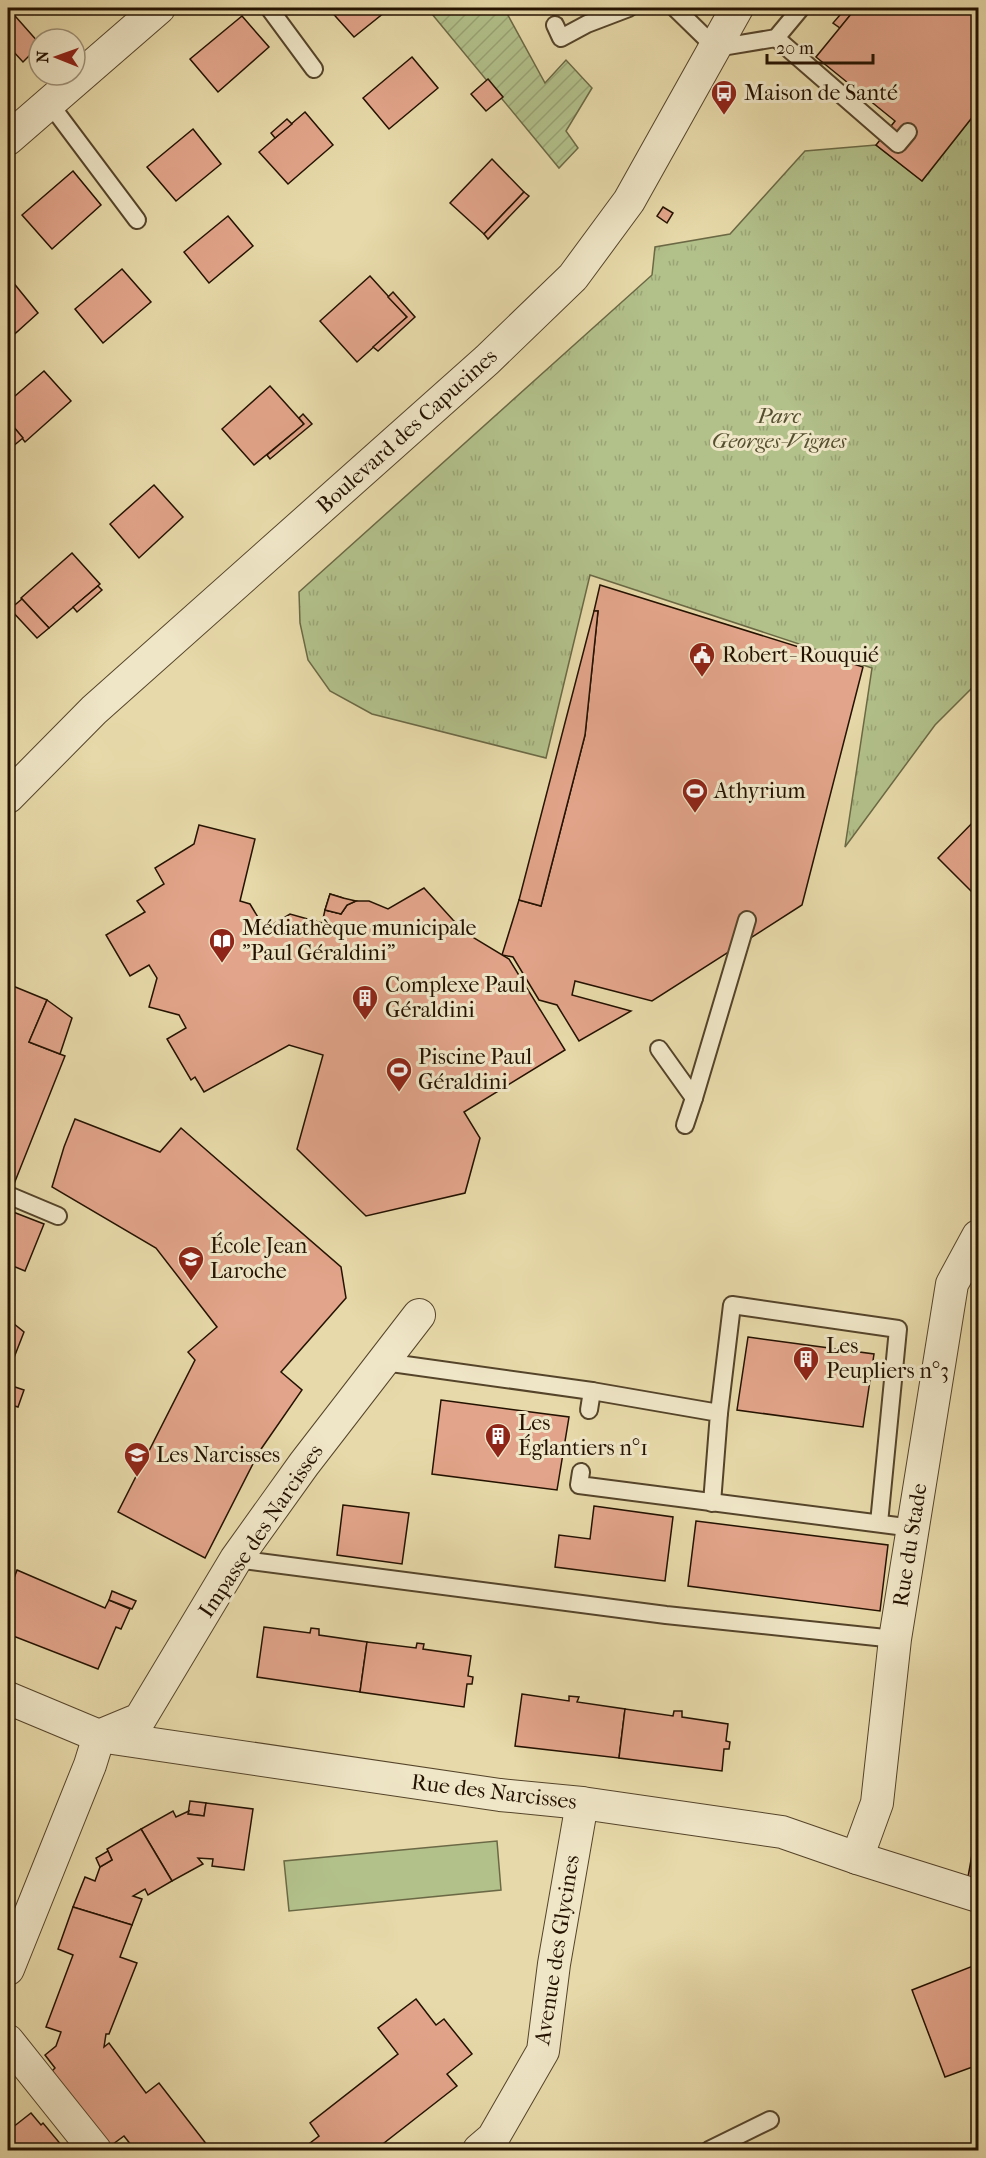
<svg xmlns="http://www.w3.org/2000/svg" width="986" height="2158" font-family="'IM FELL French Canon',serif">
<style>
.grass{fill:url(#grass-tufts);stroke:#6b6945;stroke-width:1.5}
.garden{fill:url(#garden-furrows);stroke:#6b6945;stroke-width:1.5}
.pitch{fill:#b2c08a;stroke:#6b6945;stroke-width:1.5}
.building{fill:#e2a48a;stroke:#241200;stroke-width:1.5}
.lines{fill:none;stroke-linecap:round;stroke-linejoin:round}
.service-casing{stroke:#55442a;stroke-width:20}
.minor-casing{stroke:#55442a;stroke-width:34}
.service{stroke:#efe6c7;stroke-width:16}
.minor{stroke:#efe6c7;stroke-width:32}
.labels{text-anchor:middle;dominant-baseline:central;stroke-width:6;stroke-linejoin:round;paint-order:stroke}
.poi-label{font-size:22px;fill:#241200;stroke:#efe6c7;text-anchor:start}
.park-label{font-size:22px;font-style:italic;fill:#564f30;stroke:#efe6c7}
.street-label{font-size:22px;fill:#241200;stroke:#efe6c7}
</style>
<defs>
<pattern id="grass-tufts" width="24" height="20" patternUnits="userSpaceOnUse" patternTransform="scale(1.5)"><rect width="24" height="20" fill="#b2c08a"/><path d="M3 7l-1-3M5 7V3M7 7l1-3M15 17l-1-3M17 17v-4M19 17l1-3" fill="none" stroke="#99a475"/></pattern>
<pattern id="garden-furrows" width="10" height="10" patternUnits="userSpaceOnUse" patternTransform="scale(1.5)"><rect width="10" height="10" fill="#b2c08a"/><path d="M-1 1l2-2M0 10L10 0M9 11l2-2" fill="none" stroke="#99a475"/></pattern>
</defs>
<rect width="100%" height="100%" fill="#e7d9a9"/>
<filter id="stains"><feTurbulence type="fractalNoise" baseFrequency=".00333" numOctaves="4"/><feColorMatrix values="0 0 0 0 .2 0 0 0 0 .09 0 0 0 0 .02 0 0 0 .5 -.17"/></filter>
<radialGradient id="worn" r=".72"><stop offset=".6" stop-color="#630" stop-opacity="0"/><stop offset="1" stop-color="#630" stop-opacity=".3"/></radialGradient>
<polygon class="grass" points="978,110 978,682 935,725 845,847 872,668 590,575 546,758 372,714 330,691 308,660 300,623 299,592 652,275 655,247 730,234 805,151 876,145 922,181"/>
<polygon class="garden" points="427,8 504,8 545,83 566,60 592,88 566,131 578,148 559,168"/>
<polygon class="pitch" points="497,1841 501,1890 289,1911 284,1861"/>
<g class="building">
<polygon points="8,8 39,43 39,46 23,62 12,50 8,54"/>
<polygon points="328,8 390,8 354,37"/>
<polygon points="550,8 569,8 553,15"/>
<polygon points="846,8 856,8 840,28 833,23"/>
<polygon points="856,8 978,8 978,110 922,181 876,145 895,121 816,57"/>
<polygon points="242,16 269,47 218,92 190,59"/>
<polygon points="412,57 438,88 389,129 363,98"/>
<polygon points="488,79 503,97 486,111 471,94"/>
<polygon points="305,112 333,145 288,184 259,152"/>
<polygon points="287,119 292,124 275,138 271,133"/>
<polygon points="193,129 221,164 176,201 147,167"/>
<polygon points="492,159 524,192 484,234 450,203"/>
<polygon points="73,171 101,205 52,249 22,215"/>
<polygon points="524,192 529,196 488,239 484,234"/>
<polygon points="663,207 673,213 667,223 657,216"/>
<polygon points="228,216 253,246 209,283 184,252"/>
<polygon points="122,269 151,302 103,343 75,309"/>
<polygon points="370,276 407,317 357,362 320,321"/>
<polygon points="12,281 38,313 8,340 8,285"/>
<polygon points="393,292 415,317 378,351 373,347 407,317 388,297"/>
<polygon points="44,371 71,401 25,442 8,420 8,402"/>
<polygon points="270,386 304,424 254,465 222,429"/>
<polygon points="303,414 312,424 270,459 267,455 304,424 299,418"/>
<polygon points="8,420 23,438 12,447 8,442"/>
<polygon points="154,485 183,517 139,558 110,524"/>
<polygon points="72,553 100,584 49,628 21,598"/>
<polygon points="600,585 863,667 802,905 652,1001 575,981 572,995 631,1011 579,1041 557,1005 539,1000 513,957 502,955 519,900 541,906 585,735 598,611 594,611"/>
<polygon points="98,586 102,590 77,612 73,607"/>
<polygon points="22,599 49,628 37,638 10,609"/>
<polygon points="594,611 598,611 585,735 541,906 519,900"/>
<polygon points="978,817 978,898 938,858"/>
<polygon points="199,825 255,839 240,901 250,904 265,929 290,914 322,923 325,910 341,914 347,905 356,901 369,901 388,909 424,888 453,920 474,938 509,959 565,1050 464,1112 480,1138 465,1193 366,1216 297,1149 323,1055 289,1045 204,1092 195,1077 191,1080 167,1039 186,1028 179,1015 149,1007 157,978 149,965 130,976 106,935 145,912 137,901 164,884 155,868 194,844"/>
<polygon points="330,894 343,898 345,901 347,905 341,914 325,910"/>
<polygon points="330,894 343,898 356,901 347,905 341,914 325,910"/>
<polygon points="8,984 47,1000 29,1042 65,1056 14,1184 8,1181"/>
<polygon points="47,1000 72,1018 60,1054 29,1042"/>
<polygon points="75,1119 160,1152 181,1128 341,1267 346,1298 281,1372 302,1390 259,1452 205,1558 118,1512 195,1360 188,1352 217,1327 156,1248 52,1187 64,1147"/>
<polygon points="8,1210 44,1224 25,1271 8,1264"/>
<polygon points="8,1319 24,1332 8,1373"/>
<polygon points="748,1337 874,1354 863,1427 737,1410"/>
<polygon points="9,1385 24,1390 18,1407 8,1404"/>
<polygon points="441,1400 569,1417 557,1490 432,1474"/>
<polygon points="343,1505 409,1513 402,1564 337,1555"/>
<polygon points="594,1506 673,1517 665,1581 555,1567 559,1535 590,1539"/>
<polygon points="696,1521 888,1545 880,1611 688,1586"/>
<polygon points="17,1570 105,1608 109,1600 130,1609 121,1629 116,1627 98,1669 8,1634 8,1579 13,1581"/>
<polygon points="112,1591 136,1601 132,1609 109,1600"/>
<polygon points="264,1627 310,1633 311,1628 319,1629 319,1635 367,1642 360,1692 257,1677"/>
<polygon points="367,1642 416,1648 417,1643 424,1644 423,1649 471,1656 468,1676 473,1677 472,1684 467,1684 464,1707 360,1692"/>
<polygon points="522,1694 569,1701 569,1696 579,1697 577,1702 625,1709 619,1758 515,1746"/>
<polygon points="625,1709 673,1716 674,1711 682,1711 682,1717 728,1724 726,1741 730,1742 729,1749 724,1749 722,1771 619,1758"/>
<polygon points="190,1801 206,1803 204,1816 188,1814"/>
<polygon points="206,1803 253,1809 244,1870 212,1866 213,1859 198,1858 203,1864 172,1881 141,1829 173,1811 176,1817 189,1811 188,1814 204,1816"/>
<polygon points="141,1829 172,1881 148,1895 145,1889 133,1896 142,1899 132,1925 73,1907 85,1877 95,1881 100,1867 112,1860 107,1849"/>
<polygon points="973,1849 978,1850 978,1879 968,1877"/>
<polygon points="108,1851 112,1860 100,1867 96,1858"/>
<polygon points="73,1907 132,1925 120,1957 137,1963 109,2034 106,2034 104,2047 109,2043 146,2093 159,2083 211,2150 135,2150 124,2136 109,2147 52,2071 55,2068 45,2055 56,2046 61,2032 46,2027 73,1955 58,1949"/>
<polygon points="978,1964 978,2065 945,2077 912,1990"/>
<polygon points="416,1999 436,2025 444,2019 472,2054 447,2074 457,2086 375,2150 301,2150 319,2136 310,2123 398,2054 378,2028"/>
<polygon points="31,2113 41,2125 43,2123 63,2147 59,2150 8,2150 8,2131"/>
<polygon points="901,2144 903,2150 882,2150"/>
</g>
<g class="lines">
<g class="service-casing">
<g id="service">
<polyline points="269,8 314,69"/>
<polyline points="675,8 716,48 776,38 801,8"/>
<polyline points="555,25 561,38 587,24 629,8"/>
<polyline points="776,38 898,144 908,132"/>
<polyline points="50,104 137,220"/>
<polyline points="659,1049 694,1098 685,1125"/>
<polyline points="694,1098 747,920"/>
<polyline points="8,1195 58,1216"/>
<polyline points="384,1362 592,1391 719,1413 712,1503"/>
<polyline points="589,1410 592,1391"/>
<polyline points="719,1413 732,1305 898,1329 879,1523"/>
<polyline points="581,1472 579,1485 913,1528"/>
<polyline points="236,1559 666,1615 895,1639"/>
<polyline points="709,2150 770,2120"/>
</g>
</g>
<g class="minor-casing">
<g id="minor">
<polyline points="8,139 159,8"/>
<polyline points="8,797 94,710 487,360 573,277 629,201 737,8"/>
<polyline points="8,1698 99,1736 500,1795 582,1803 782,1832 857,1858 978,1896"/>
<polyline points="857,1858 877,1803 895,1639 952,1284 978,1236"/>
<polyline points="8,1969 90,1765 99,1736 140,1719 236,1559 304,1464 419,1315"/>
<polyline points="8,2041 95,2150"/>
<polyline points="479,2150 493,2138 543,2051 554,1964 582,1803"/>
</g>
</g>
<use href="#service" class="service"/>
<use href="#minor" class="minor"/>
</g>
<defs>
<g id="bus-pin" transform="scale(1.35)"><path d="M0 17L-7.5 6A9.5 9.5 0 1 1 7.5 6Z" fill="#8f2418" stroke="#efe6c7"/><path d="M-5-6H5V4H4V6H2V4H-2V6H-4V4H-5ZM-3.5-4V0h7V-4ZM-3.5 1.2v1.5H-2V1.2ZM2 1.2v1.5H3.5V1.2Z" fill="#fff"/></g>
<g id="civic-pin" transform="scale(1.35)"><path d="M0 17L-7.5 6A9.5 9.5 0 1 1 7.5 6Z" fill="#8f2418" stroke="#efe6c7"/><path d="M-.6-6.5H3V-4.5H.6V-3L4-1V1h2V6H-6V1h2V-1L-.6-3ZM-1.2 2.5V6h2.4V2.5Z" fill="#fff"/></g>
<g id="stadium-pin" transform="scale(1.35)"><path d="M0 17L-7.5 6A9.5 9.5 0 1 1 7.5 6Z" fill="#8f2418" stroke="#efe6c7"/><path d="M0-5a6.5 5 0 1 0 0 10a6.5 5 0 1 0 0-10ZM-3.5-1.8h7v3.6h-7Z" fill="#fff"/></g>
<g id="library-pin" transform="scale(1.35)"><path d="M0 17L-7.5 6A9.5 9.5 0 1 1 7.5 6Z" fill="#8f2418" stroke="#efe6c7"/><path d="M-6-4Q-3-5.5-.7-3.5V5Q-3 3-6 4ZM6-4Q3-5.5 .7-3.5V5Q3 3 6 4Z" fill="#fff"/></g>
<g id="building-pin" transform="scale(1.35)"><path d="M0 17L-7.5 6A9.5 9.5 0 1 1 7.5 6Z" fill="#8f2418" stroke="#efe6c7"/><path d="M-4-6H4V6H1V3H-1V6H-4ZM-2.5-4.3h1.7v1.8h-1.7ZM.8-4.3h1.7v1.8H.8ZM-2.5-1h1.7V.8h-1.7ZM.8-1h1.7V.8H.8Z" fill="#fff"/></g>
<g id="school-pin" transform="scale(1.35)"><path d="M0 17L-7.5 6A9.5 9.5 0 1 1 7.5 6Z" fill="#8f2418" stroke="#efe6c7"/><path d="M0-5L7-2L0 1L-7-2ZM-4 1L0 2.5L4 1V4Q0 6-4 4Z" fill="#fff"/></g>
</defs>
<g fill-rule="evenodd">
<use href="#bus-pin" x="724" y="93"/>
<use href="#civic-pin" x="702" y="655"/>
<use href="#stadium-pin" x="695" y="791"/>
<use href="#library-pin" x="222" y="941"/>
<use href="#building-pin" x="365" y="998"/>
<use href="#stadium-pin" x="399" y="1070"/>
<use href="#school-pin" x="191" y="1259"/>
<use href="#building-pin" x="806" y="1359"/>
<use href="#building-pin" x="498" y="1436"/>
<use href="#school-pin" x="137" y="1455"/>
</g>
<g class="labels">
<g class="poi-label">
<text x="744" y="93">Maison de Santé</text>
<text x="722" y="655">Robert- Rouquié</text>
<text x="714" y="791">Athyrium</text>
<text x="242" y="928">Médiathèque municipale<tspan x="242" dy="25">"Paul Géraldini"</tspan></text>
<text x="385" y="985">Complexe Paul<tspan x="385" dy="25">Géraldini</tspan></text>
<text x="418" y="1057">Piscine Paul<tspan x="418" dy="25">Géraldini</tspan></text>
<text x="210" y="1246">École Jean<tspan x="210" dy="25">Laroche</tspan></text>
<text x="826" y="1346">Les<tspan x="826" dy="25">Peupliers n°3</tspan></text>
<text x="518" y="1423">Les<tspan x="518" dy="25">Églantiers n°1</tspan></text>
<text x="156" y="1455">Les Narcisses</text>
</g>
<g class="park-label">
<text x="779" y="416">Parc<tspan x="779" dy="25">Georges-Vignes</tspan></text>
</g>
<g class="street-label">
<text transform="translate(407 431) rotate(-42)">Boulevard des Capucines</text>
<text transform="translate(261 1531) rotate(-56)">Impasse des Narcisses</text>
<text transform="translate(910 1545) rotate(-81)">Rue du Stade</text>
<text transform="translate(494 1792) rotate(7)">Rue des Narcisses</text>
<text transform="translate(557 1950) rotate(-81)">Avenue des Glycines</text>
</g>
</g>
<rect width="986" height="2158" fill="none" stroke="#e7d9a9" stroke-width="30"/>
<rect x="9" y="9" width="968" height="2140" fill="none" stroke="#241200" stroke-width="3"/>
<rect x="15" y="15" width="956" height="2128" fill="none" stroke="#241200" stroke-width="1.5"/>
<g transform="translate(57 57) rotate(271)"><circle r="28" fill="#efe6c7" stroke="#9e9177" stroke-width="1.5"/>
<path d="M0-4.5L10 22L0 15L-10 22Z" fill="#8f2418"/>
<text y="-9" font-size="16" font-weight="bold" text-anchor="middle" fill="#241200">N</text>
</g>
<path d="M767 54v9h106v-9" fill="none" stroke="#241200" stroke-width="3"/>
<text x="776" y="54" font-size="18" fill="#241200" stroke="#efe6c7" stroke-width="4.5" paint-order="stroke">20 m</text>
<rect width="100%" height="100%" filter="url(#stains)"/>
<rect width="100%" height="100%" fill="url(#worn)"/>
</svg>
